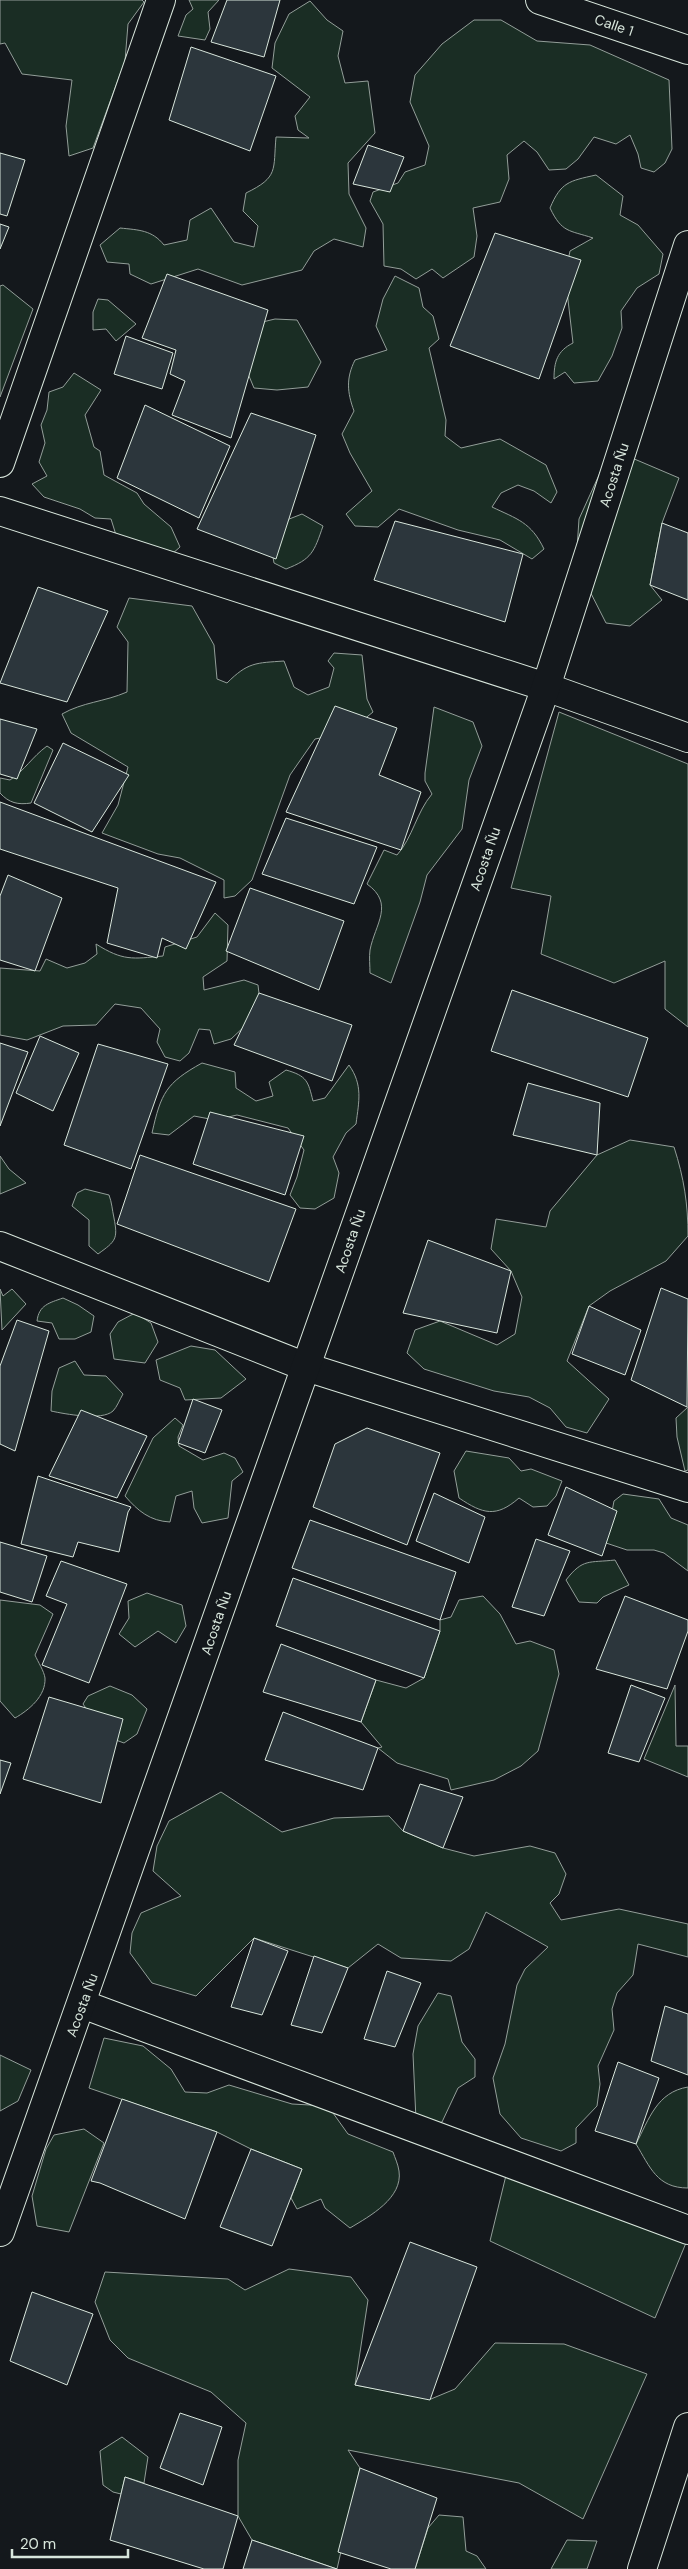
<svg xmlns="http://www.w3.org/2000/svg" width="688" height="2569" font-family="'DM Sans',sans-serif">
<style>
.green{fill:#1a2d24;stroke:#939e99}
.building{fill:#2c363c;stroke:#d8e6dc}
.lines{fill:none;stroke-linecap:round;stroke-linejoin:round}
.street-casing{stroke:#d8e6dc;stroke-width:30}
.secondary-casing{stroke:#d8e6dc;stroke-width:30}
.street{stroke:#14181c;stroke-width:28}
.secondary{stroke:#14181c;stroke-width:28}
.labels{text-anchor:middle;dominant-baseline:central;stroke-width:4;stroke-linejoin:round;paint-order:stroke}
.street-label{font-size:14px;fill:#d8e6dc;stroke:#14181c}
</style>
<rect width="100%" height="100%" fill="#14181c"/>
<g class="green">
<polygon points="0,0 142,0 144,2 128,24 125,61 93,148 69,156 66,126 72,80 22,74 5,43 0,44"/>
<polygon points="189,0 219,0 208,12 210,29 205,40 178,36 186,15 193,9"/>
<path d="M310 1 327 20 343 31 338 56 345 83 368 81 375 133 348 163 349 194 366 228 363 247 334 239 314 251 302 270 242 285 198 269 151 284 130 274 129 264 107 262 100 245 120 228C139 230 152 230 164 245L187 240 190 220 211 208 234 242 254 247 258 226 243 211 246 193C279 177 273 170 276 137L309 138 298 130 295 116 310 97 272 68 275 43 289 14Z"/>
<polygon points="474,20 501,20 537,41 590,45 669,80 672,149 665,163 654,172 641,168 638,154 630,135 616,144 594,137 578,159 566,169 549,170 537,152 524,141 507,155 509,179 500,202 473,208 477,236 474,257 443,278 432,269 416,279 401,269 384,266 383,224 370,201 373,192 398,183 405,172 425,165 429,146 410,102 415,75 442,44"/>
<path d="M596 175 623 196 620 215 638 225 663 254 659 274 637 288 621 311 622 328 612 356 598 381 574 383 565 372 554 379C554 362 557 351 573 343L565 274 570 251 593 238C569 230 562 233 550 208 561 182 569 181 596 175Z"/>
<path d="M395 276 419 288 423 307 433 316 439 339 429 348 446 420 445 436 461 448 500 439 546 465 557 492 551 503 534 491 518 485 501 493 492 507C517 519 531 522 544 549L532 559 500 540 458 530 399 509 378 527 355 526 346 514 372 491 350 453 342 434 354 411C347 392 346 378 355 360L387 350 376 326 383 299Z"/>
<polygon points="3,285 33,309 0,397 0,286"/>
<polygon points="98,299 108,300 136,324 116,341 106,329 93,330 93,312"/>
<polygon points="275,319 297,320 321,362 308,387 277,390 254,388 236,345 246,326"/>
<polygon points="74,373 101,390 85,415 94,447 100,451 104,475 137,493 144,504 171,527 180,547 172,554 116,535 111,519 95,518 80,509 44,497 32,484 47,476 39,462 45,443 41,425 47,410 49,392 63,387"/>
<polygon points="632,458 679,478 662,523 650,585 662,600 630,626 606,623 576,564 579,519 604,464"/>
<path d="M302 514 323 526C314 552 312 559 286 569L274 563 271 545 279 523Z"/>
<path d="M129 598 192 606 214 645 217 679 227 683C248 662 256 663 284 661L294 687 308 695 329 687 334 668 328 661 334 653 362 655 367 699 373 712 347 733 315 739 290 775 252 880 235 896 224 898V880L180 858 158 854 102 833 118 805 128 767 71 733 62 714C83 702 104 702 127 692L128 642 117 627Z"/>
<path d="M434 707 473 722 482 746 469 780 462 829 427 875 420 902 391 983 370 973C370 966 369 957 370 950 375 924 395 904 367 884L384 850 397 855C413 837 416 813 432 794L425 781V773Z"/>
<polygon points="559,712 688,764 688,1027 665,1009 665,961 614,983 541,954 551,896 511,888"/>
<path d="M47 746 53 750 31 803C18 805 9 803 0 793V778L10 780C25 770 32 757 47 746Z"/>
<path d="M215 913 228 925 227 961 203 977 204 990 244 980 258 985 261 1011 231 1039 214 1044 210 1030 199 1029 189 1053 180 1061 165 1057 157 1042 160 1029 141 1008 115 1004 96 1025 63 1026 27 1040 0 1035V968L40 971 46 959 67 968 85 963 97 954 96 944C123 961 132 959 163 956L165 947 197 937Z"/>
<path d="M202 1063 235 1072 236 1088 256 1101 273 1096 269 1082 286 1070C307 1076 308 1081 313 1101L325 1098 349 1065C363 1085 359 1101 356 1124L346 1133 333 1157 339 1173 334 1198 315 1209 300 1208 290 1195 297 1177 304 1150 288 1128 237 1115 215 1120 194 1116 169 1135 152 1133C161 1093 166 1083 202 1063Z"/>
<path d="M630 1140 674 1147C684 1178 688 1204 688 1236L666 1261 610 1291 589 1306 567 1361 609 1399 587 1433 566 1427 550 1408 529 1397 494 1391 424 1369 407 1353 415 1330 440 1321 497 1345 515 1334 522 1297 511 1271 491 1249 496 1219 546 1227 550 1211 597 1155Z"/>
<polygon points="0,1156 9,1169 26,1183 0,1194"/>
<path d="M85 1189 109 1195C112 1203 112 1209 114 1218 118 1239 116 1241 98 1254L89 1246V1220L72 1206 77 1193Z"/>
<polygon points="0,1289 3,1296 12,1289 26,1304 2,1330"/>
<path d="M63 1298 78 1305 94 1316 91 1332 75 1339H59L52 1323 37 1321C39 1305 49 1303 63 1298Z"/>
<polygon points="135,1313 151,1323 158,1342 145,1363 114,1359 110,1334 118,1322"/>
<polygon points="191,1346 215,1350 246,1379 221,1398 185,1400 180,1388 160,1380 156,1360"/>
<path d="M75 1361 84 1375 106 1376 123 1394C120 1399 117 1407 113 1411 102 1421 65 1414 51 1411L52 1391 59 1368Z"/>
<polygon points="688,1407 688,1470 685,1471 677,1437 676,1418"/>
<path d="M175 1418 183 1425 178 1437 179 1446 203 1460 224 1453 235 1458 243 1472 232 1481 228 1518 202 1523 194 1508 192 1491 176 1496 170 1522C150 1521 138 1511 125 1496L153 1438Z"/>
<path d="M466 1451 509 1458 521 1471 531 1469 562 1481 556 1496 547 1506 533 1507 519 1498C496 1518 483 1514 459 1498L454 1471Z"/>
<polygon points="623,1494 659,1499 671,1518 688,1525 688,1571 664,1553 654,1550 627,1550 606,1543 614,1501"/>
<path d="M615 1560 629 1585 603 1597 597 1603 579 1602 566 1580C583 1558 589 1563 615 1560Z"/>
<polygon points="147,1593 182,1605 186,1626 176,1643 158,1631 135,1647 119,1634 129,1618 128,1601"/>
<polygon points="483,1596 500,1614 516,1644 530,1641 554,1650 559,1674 538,1751 521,1766 494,1780 451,1790 448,1779 397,1763 378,1748 382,1747 361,1722 376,1680 406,1688 424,1678 440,1631 440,1620 451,1617 459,1600"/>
<path d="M0 1600 40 1605 53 1614 35 1655C38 1662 44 1671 45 1678 46 1696 29 1710 15 1718L0 1701Z"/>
<polygon points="675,1685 676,1746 688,1746 688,1777 644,1759"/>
<polygon points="110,1686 132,1695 147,1709 137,1734 124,1743 105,1736 83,1704 88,1696"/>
<polygon points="221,1792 282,1832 334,1818 389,1816 403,1831 443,1848 474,1856 530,1846 555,1853 566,1874 559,1894 550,1903 561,1920 619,1909 688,1924 688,1957 638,1944 633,1975 617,1993 612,2009 614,2030 598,2066 600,2084 597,2106 576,2128 576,2143 561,2151 521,2138 500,2114 493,2078 505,2044 517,1985 525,1969 548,1947 486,1912 469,1949 451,1961 401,1958 378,1944 348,1968 254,1938 196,1996 152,1983 130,1953 132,1933 141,1913 181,1896 153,1871 157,1846 169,1821"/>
<polygon points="438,1993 451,1996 462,2042 475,2059 475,2077 458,2088 442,2122 432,2125 416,2120 413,2054 418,2026"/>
<path d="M104 2038 143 2046 171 2069 185 2092 207 2093 229 2085 292 2104 328 2106 348 2134 393 2152C395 2158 398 2164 399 2171 403 2198 370 2216 350 2228L325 2208 321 2199 297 2209 291 2198 302 2169 251 2149 217 2132 89 2088Z"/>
<polygon points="0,2055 31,2070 18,2101 0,2111"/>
<path d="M688 2087V2188C657 2188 650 2167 636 2144 649 2119 657 2092 688 2087Z"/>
<polygon points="84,2129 104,2143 69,2232 37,2226 32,2196 46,2149 54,2135"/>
<polygon points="509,2163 688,2238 655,2318 490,2241"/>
<polygon points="289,2269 351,2277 368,2300 355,2385 431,2399 455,2389 495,2343 564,2344 647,2374 583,2519 519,2483 348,2450 360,2468 337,2569 252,2540 238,2516 238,2460 246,2423 211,2392 128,2358 110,2340 95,2302 105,2272 228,2279 245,2290"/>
<polygon points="122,2437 148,2457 144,2483 125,2477 121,2494 113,2492 103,2485 100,2451"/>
<polygon points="439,2515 463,2517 466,2551 477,2556 486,2569 415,2569 428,2528"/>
<polygon points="567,2540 597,2541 587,2569 551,2569"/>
</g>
<g class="building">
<polygon points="227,0 280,0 264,57 211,42"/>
<polygon points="191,47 276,76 250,151 169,120"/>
<polygon points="368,145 404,157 390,192 353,184"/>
<polygon points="0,153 25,160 7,216 0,214"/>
<polygon points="0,224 9,227 0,249"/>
<polygon points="495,233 581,260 539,379 450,346"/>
<polygon points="167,274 268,310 231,438 172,415 185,381 170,374 176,350 142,338"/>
<polygon points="126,336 173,353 162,389 114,374"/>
<polygon points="145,405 230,446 199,518 117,478"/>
<polygon points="251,413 316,435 276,559 197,529"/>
<polygon points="395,521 523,554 505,622 374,580"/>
<polygon points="662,523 688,533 688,600 650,585"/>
<polygon points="38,587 108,611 67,702 0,683"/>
<polygon points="335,706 397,728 379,775 421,792 401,850 286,812"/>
<polygon points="0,719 37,729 17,779 0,774"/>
<polygon points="63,743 129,775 92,832 34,803"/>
<polygon points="0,802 216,882 186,949 162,938 157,958 107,943 118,888 0,849"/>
<polygon points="286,818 377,847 354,904 262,874"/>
<polygon points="8,875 62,898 35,971 0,960 0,896"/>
<polygon points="250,888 344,921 319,990 226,951"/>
<polygon points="512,990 648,1038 628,1097 491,1051"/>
<polygon points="259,993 352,1025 332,1081 234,1045"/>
<polygon points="40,1036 79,1053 53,1111 16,1093"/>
<polygon points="0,1043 28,1052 0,1126"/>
<polygon points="98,1044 168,1064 131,1169 64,1145"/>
<polygon points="528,1083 600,1103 597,1155 513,1135"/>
<polygon points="210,1112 304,1136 285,1195 193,1164"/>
<polygon points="140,1155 296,1209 269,1282 117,1224"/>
<polygon points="428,1240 511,1271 497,1333 403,1313"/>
<polygon points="661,1288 688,1299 687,1407 631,1380"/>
<polygon points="589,1306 641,1330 625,1375 572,1354"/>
<polygon points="17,1320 49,1331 15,1451 0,1444 0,1366"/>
<polygon points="193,1399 222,1410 205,1453 178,1443"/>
<polygon points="81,1410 147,1436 117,1498 49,1476"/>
<polygon points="367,1428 440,1453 407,1545 313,1507 335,1444"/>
<polygon points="38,1476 131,1507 128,1512 119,1552 78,1542 73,1557 21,1544"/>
<polygon points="566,1487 617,1511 602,1556 548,1535"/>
<polygon points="434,1493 485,1517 469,1563 416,1541"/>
<polygon points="310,1520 456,1572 440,1620 292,1568"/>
<polygon points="536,1539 570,1551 544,1616 512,1607"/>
<polygon points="0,1542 47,1556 32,1602 0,1592"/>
<polygon points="61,1561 127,1584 89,1683 42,1665 67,1604 46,1596"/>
<polygon points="293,1578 440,1631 424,1678 276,1626"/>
<polygon points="625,1596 688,1620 688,1631 667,1689 596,1669"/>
<polygon points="281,1644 376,1680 361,1722 263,1692"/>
<polygon points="631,1685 665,1698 639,1762 608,1753"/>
<polygon points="49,1697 123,1719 101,1803 23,1779"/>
<polygon points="283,1712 378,1748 363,1790 265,1760"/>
<polygon points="0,1760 11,1763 0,1794"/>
<polygon points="420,1784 463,1797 443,1848 403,1831"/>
<polygon points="254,1938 288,1951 262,2015 231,2007"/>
<polygon points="314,1956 348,1968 322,2033 291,2025"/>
<polygon points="387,1971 421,1983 395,2047 364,2039"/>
<polygon points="665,2006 688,2014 688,2075 651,2061"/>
<polygon points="618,2062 659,2078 636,2144 595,2131"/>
<polygon points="122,2099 217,2132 185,2219 100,2183 91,2181"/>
<polygon points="251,2149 302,2169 272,2246 220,2227"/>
<polygon points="410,2242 477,2267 430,2400 355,2385"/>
<polygon points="32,2292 93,2314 67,2385 10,2361"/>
<polygon points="180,2413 222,2427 203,2485 160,2468"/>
<polygon points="360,2468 437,2498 415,2569 391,2569 338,2552"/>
<polygon points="125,2477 238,2516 223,2569 204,2569 110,2540"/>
<polygon points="252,2540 337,2569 243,2569"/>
</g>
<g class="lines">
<g class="street-casing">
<g id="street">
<polyline points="0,463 161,0"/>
<polyline points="0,511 546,687 688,738"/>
<polyline points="0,1246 306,1367 688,1488"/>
<polyline points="82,2004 688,2230"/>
<polyline points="0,2232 546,687 688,245"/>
<polyline points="642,2569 688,2427"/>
</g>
</g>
<g class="secondary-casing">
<polyline id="secondary" points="540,0 688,50"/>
</g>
<use href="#street" class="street"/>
<use href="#secondary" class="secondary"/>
</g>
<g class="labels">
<g class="street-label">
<text transform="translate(614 25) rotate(19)">Calle 1</text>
<text transform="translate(614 475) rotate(-72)">Acosta Ñu</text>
<text transform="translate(485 859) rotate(-71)">Acosta Ñu</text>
<text transform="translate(350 1241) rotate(-71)">Acosta Ñu</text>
<text transform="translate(216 1623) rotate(-71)">Acosta Ñu</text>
<text transform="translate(82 2005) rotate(-70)">Acosta Ñu</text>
</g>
</g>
<path d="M12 2549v8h116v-8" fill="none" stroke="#d8e6dc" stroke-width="2.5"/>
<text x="20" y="2549" font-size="15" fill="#d8e6dc" stroke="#14181c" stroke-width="4" paint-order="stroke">20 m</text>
</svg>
